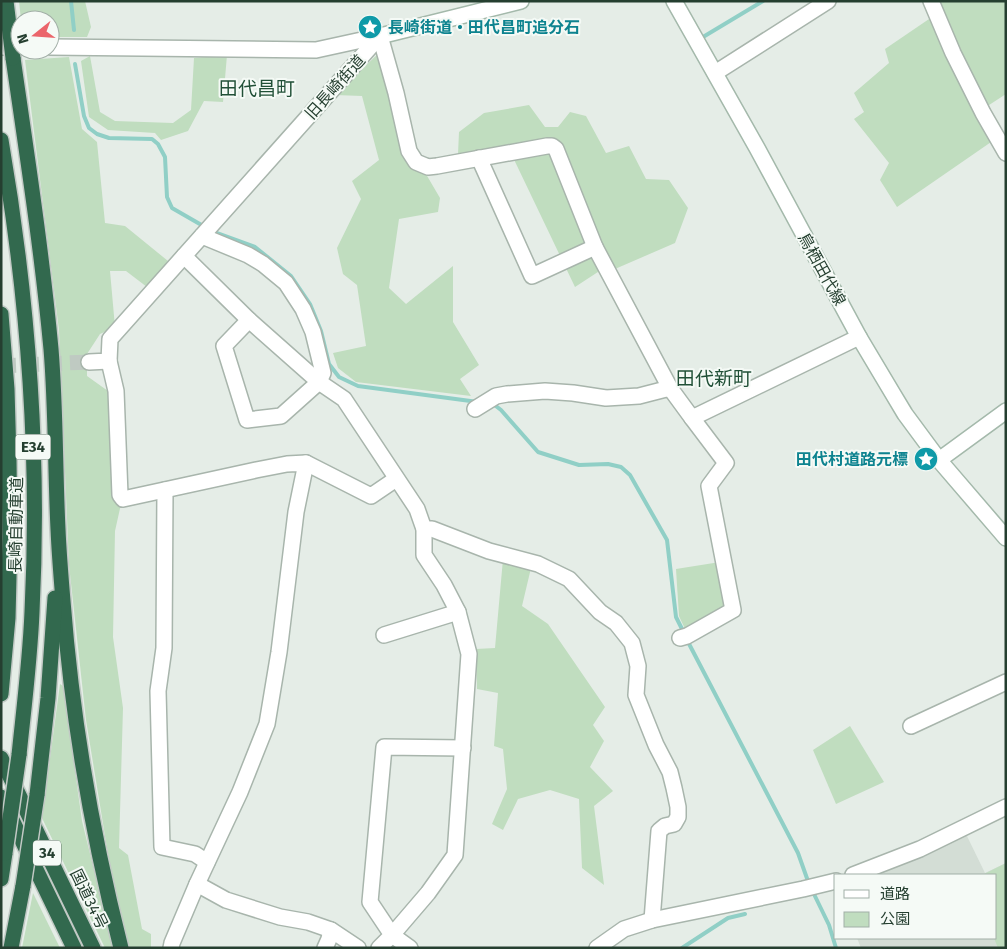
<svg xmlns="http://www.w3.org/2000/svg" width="1007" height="949" font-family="'Fira Sans','Noto Sans JP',sans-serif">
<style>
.built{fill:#d3ddd5}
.green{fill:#c0ddbf}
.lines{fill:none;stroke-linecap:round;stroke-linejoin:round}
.stream{stroke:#90cfc6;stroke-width:4}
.street-tunnel{stroke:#bfcac2;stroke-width:15;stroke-dasharray:15 8;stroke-linecap:butt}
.street-casing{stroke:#a8b5ac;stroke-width:18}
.secondary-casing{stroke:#a4b9ab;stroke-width:18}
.highway-casing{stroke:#c2c9c5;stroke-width:18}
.street{stroke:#fff;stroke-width:15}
.secondary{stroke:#fff;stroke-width:15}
.highway{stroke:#32694e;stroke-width:15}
.highway-bridge-casing{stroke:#c2c9c5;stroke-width:18;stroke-linecap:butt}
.highway-bridge{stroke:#32694e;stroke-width:15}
.labels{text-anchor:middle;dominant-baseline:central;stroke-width:4;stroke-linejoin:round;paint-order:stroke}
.shield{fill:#f5faf6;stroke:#63776b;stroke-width:1}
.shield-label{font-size:15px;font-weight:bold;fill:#253f30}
.culture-label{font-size:16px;font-weight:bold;fill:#0d838f;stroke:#f5faf6;text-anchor:start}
.street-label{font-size:16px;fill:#253f30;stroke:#f5faf6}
.quarter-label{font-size:19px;fill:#215037;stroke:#f5faf6}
</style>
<rect width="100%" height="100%" fill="#e5ede7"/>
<polygon class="built" points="965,832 985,873 1006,863 1006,948 861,948 857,938 996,938 996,875 869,875"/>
<g class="green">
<polygon points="19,1 85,1 91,27 87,37 50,37 50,20 21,20"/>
<polygon points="936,1 1006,1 1006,94 986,107"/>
<polygon points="932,17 994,140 897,207 880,180 889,163 854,119 864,112 854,93 889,63 885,49"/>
<polygon points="380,52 407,163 423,169 440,198 438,212 399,219 389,288 406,304 453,266 453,322 479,365 460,379 471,396 356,382 338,368 333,353 366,346 357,285 343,274 337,248 361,199 352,181 379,160 362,96 335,95"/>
<polygon points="227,55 223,102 204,101 188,131 161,140 155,133 108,130 89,117 81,61 90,56 100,112 115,121 173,123 191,110 194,58"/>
<polygon points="69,57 82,129 97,142 105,223 125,226 168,261 147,287 126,271 110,271 115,327 100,334 87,354 87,376 108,391 114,497 121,504 115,531 113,637 123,708 119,848 128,855 142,929 151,934 151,948 128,948 121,921 107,848 86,720 69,565 59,330 25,60"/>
<polygon points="529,105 545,127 558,127 570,112 586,116 606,153 629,146 646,179 669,180 688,208 675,243 615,269 601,270 575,287 508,147 458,154 459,132 484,113"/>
<polygon points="503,559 531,568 522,606 548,624 605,707 593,725 604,741 590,767 613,791 594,806 604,885 582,868 579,799 550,790 518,799 503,830 492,824 507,789 503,749 494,746 498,693 477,689 476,649 495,648"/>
<polygon points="720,562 729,606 686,631 679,616 676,569"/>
<polygon points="60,684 63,686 82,821 113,948 105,948 42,818"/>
<polygon points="850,726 884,782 836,804 813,750"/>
<polygon points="1006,863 1006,948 998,948 994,938 996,938 996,875 982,875"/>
<polygon points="33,893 60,948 22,948"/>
</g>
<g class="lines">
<g class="stream">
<polyline points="71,1 74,30"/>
<polyline points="703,37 763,1"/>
<polyline points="75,64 84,116 89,128 97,134 109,138 152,139 158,144 165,157 167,197 172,208 205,227"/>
<polyline points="211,231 255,247 291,276 310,304 321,331 329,364 339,377 358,386 478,402"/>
<polyline points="492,403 501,410 538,452 579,465 608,464 621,467 630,475 667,540 676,617 684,633"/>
<polyline points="687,640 798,853 809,884"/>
<polyline points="812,890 829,925 836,948"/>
<polyline points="682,948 728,918 745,914"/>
</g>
<polyline class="street-tunnel" points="1,366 89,362"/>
<g class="street-casing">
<g id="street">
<polyline points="931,1 953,53 983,113 1006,153"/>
<polyline points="380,36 396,93 409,151 416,162 428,167 437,166 547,146 552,146 556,149 595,247 670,388"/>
<polyline points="1,47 20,47"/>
<polyline points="50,47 316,50 380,36"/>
<polyline points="715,73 828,1"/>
<polyline points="479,158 532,276 595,247"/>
<polyline points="202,236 248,255 263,264 286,283 303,309 313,332 323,373 319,382 281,416 247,420 224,346 249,320"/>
<polyline points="184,256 249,320 319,382 344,399 417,509 424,529 424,555 444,585 458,612 469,654 455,855 428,893 392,935 410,948"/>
<polyline points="109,361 116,391 120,495 123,499 256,470 287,464 306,463 296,512 279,652 267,724 240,792 197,884 172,943 171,948"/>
<polyline points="89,362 109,361 110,339 380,36"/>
<polyline points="475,409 496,396 507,394 545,391 573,393 606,398 639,396 670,388 692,418 859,337"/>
<polyline points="306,463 371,496 396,479"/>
<polyline points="165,490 164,648 158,691 162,847 195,854 207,862"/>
<polyline points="424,529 432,529 489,551 538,564 569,579 600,612 616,623 632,643 638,666 636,695 656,745 670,772 674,788 678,807 678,817 674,824 665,826 659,831 652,920"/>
<polyline points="384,635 458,612"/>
<polyline points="680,638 687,636 733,610 709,486 726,463 692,418"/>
<polyline points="911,726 1006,682"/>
<polyline points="853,875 920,849 1006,807"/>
<polyline points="197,884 226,900 280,917 308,922 331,930 358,948"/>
<polyline points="325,948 329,939 331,930"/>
<polyline points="379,948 392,935 370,902 384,747 463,748"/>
<polyline points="597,948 624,929 652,920 803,889 836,881"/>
</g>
</g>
<g class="secondary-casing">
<g id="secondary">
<polyline points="674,1 757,148 859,337 893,394 905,414 939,460 1006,538"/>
<polyline points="380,36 521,1"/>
<polyline points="939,460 1006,411"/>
</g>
</g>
<g class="highway-casing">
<g id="highway">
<path d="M13 58C27 155 42 252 51 349 56 409 55 469 58 529 59 553 61 577 63 601 72 718 92 834 121 948"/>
<path d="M1 140C28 296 40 454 32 612 30 660 24 707 19 755"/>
<polyline points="1,314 7,389 9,460 10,537 8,618 1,694"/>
<polyline points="1,758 93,948"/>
<polyline points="37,795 48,698 55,598"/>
<polyline points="1,797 74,948"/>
<polyline points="1,879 5,853"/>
<polyline points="11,948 23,886"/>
</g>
</g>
<use href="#street" class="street"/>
<use href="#secondary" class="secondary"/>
<use href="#highway" class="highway"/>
<g class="highway-bridge-casing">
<g id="highway-bridge">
<polyline points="6,1 13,58"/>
<polyline points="5,853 19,755"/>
<polyline points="23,886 37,795"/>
</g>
</g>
<use href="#highway-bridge" class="highway-bridge"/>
</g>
<defs>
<g id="sight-disc" transform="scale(1.25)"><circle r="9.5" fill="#0f9aa8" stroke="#f5faf6"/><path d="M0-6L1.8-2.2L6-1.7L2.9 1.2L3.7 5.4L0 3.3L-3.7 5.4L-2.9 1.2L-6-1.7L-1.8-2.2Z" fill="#fff"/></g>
</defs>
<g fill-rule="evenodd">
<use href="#sight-disc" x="370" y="27"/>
<use href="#sight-disc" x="926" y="459"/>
</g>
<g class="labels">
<g class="shield">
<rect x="15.5" y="434.5" width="35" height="25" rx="4"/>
<rect x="33" y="840.5" width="28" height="25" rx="4"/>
</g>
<g class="shield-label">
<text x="33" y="447">E34</text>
<text x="47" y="853">34</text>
</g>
<g class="culture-label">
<text x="388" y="27">長崎街道・田代昌町追分石</text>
<text x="908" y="459" text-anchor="end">田代村道路元標</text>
</g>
<g class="street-label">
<text transform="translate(335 87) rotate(-48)">旧長崎街道</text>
<text transform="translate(822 269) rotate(61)">鳥栖田代線</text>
<text transform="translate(16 525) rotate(-89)">長崎自動車道</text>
<text transform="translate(89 899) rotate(64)">国道34号</text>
</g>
<g class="quarter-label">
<text x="257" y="88">田代昌町</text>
<text x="714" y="378">田代新町</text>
</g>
</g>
<rect width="1007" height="949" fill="none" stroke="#253f30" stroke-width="5"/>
<rect x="834" y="874" width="162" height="65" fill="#f5faf6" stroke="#a2afa7"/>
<rect x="844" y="890" width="25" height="8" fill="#ffffff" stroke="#a2afa7"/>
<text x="880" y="899" font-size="15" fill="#253f30">道路</text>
<rect x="844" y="912" width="25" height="15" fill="#c0ddbf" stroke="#a2afa7"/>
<text x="880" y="924" font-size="15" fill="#253f30">公園</text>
<g transform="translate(35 35) rotate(253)"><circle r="24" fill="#f5faf6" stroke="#a2afa7"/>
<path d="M0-4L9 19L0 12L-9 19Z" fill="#eb656b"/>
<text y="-8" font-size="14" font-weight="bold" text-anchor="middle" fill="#253f30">N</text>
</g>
</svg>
